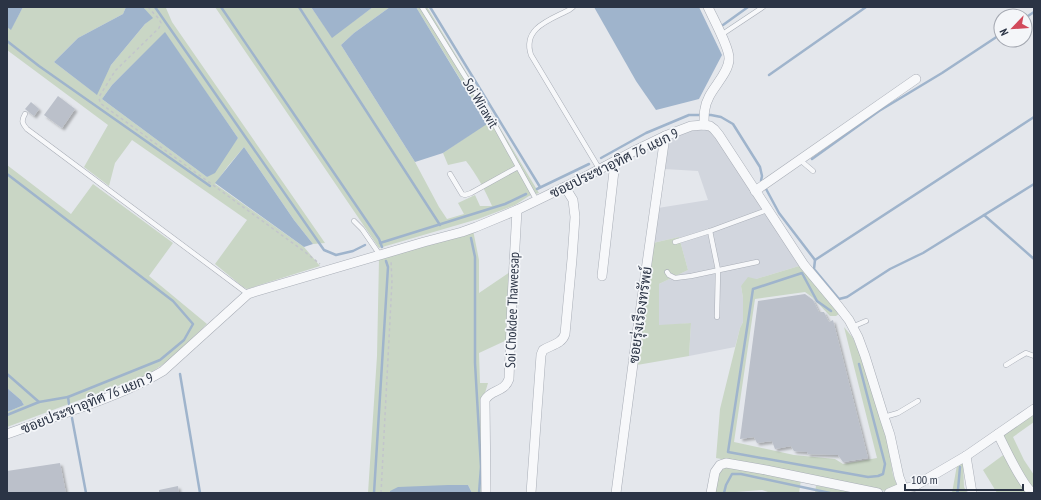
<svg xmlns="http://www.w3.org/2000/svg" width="1041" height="500" font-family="'PT Sans Narrow',Sarabun,sans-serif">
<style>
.built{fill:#d2d6de}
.green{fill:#c9d6c5;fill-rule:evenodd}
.water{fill:#9fb4cc}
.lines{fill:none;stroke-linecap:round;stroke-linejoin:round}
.stream{stroke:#9fb4cc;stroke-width:2.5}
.building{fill:#bbc0ca;filter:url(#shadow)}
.lane-casing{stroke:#a9aeb7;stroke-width:5.5}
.street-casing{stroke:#a9aeb7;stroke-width:10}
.path{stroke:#c2c5cb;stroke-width:1.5;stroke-dasharray:3 3;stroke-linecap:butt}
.lane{stroke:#f7f8fa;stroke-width:4.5}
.street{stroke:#f7f8fa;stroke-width:9}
.labels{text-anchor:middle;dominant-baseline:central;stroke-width:3.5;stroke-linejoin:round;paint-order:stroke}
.street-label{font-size:14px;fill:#2b3445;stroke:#f4f6f9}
</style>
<defs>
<filter id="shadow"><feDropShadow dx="2.5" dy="2.5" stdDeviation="1" flood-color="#0004"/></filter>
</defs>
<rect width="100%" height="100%" fill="#e4e7ec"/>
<polygon class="built" points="705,127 713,132 799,266 756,279 741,286 743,298 743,322 740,328 735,347 689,356 691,323 659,326 659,284 688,270 679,237 653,243 658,208 708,200 698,171 664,169 668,138 694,128"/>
<g class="green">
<path d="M23 7H126L123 14 78 38 54 62 96 94 111 65 145 24 152 18 143 7H167L166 8 172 22 325 243 313 244 294 220 244 147 228 166 215 184 304 247 320 266 247 289 243 287 215 264 247 220 132 140 115 163 109 186 84 167 108 125 7 50V27L11 29ZM165 33 238 138 207 177 102 99 112 85Z"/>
<path d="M215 7H311L332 37 373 7H390L354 33 341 45 415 162 439 207 447 219 464 214 458 203 475 195 480 206H492C485 190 477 175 466 161L448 165 443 153 487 123 416 7H427L539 193 529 196 515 205 478 219 379 248Z"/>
<polygon points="7,165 71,214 93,184 173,243 149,276 207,324 168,361 147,375 7,427 7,412 24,405 21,400 7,388"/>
<polygon points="473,230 479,260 479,293 510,272 507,340 479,353 480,383 488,383 485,393 483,413 481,493 472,493 468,485 390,491 390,493 368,493 377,356 379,259"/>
<polygon points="679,237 688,270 659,284 659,325 691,323 689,356 637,365 653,243"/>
<polygon points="799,266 840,313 836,316 830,316 812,297 805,292 755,299 734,442 794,455 835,459 843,464 877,458 844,327 853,338 868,375 886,433 893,475 897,485 886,491 716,458 720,409 740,328 743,322 743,298 741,286 748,277 756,279"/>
<polygon points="1034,414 1034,422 1013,437 1024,460 1034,475 1034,490 1031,488 1002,438 1008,430"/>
<polygon points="1006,453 1028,493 997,493 983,470"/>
<polygon points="963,462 964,487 967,493 952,493 957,465"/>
<polygon points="728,465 801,480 799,493 771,493 762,490 736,492 735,493 713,493 721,468"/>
<polygon points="816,486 833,487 869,493 815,493"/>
</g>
<g class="water">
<polygon points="7,7 23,7 11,30 7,27"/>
<polygon points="126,7 143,7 153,18 145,24 111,65 97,95 54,62 78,38 123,14"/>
<polygon points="311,7 373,7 332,38"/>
<polygon points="390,7 416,7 487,124 443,153 415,162 341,45 354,33"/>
<polygon points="594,7 699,7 722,55 699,99 656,110 636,81"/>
<polygon points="165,32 238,138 215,173 207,177 102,99 112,85"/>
<polygon points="244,147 294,220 313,244 304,247 215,183"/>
<polygon points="7,388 21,400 24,405 7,412"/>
<polygon points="448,485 468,485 472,493 390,493 390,491 398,487"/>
</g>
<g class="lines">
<g class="stream">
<polyline points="155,7 324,250 336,255 353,251 365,245"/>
<polyline points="221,7 379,239 382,247"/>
<polyline points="299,7 440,225"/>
<polyline points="430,7 540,187"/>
<polyline points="1025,18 1034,12"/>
<polyline points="723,25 748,7"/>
<polyline points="7,41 39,66 210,186"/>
<polyline points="769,75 866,7"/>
<polyline points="601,158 646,133 689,115 711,115 721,117 733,124 760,167 762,176 761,181 762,183"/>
<polyline points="812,159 879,111 942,73 1001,34"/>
<polyline points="7,174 173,301 193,324 184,340 160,360 68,397"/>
<polyline points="765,187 779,213 815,260 814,269 839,299 847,297 890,269 923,253 1034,184"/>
<polyline points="537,189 589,164"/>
<polyline points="984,215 1034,259"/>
<polyline points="471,238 475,257 475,363 481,467 479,493"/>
<polyline points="380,243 505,204 526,194"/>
<polyline points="815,260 1034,117"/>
<polyline points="831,311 817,301 802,273 753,289 728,452 868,477 878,476 883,474 885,464 859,364"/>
<polyline points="7,374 39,402 68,397 69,404"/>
<polyline points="180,374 200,493"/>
<polyline points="7,415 39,402"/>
<polyline points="72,418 86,493"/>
<polyline points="374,493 388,267 386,261"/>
<polyline points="724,493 726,485 732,474 741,474 830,493"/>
<polyline points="957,493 958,490 960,467"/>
</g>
</g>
<g class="building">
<polygon points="58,96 75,109 62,128 44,115"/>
<polygon points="31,102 39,109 34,116 25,109"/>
<polygon points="805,294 813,300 819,312 824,312 829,322 833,320 868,458 843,462 838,455 808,454 807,452 794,451 791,446 775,449 772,441 757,443 754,437 740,439 758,301"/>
<polygon points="60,463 66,493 7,493 7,471"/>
<polygon points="178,486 179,493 159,493 159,490"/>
</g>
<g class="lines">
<g class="lane-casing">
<g id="lane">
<polyline points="422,7 491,118 537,201"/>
<path d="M573 7 569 10C550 20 522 28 531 55L600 170"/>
<polyline points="721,35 763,7"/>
<path d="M25 114C21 121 22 123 27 129L248 294"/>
<polyline points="800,160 813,171"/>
<polyline points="450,174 462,194 465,195 471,193 518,167"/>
<polyline points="354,221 362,229 380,255"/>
<polyline points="710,231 718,270 717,317"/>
<polyline points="675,242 710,231 767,210"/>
<polyline points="667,272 669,275 675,278 691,276 757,262"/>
<polyline points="852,327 866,321"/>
<polyline points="1006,365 1019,357 1026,353 1034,356"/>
<polyline points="884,417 898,413 918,401"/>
</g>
</g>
<g class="street-casing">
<g id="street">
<path d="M704 125C704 115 704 106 709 97 714 86 729 72 729 59 730 49 713 18 708 7"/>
<polyline points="755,191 916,79"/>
<polyline points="602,276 615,162"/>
<path d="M7 434C33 425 59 415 85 406 112 396 138 386 163 371L248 294 254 292 424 242 462 232 476 227 517 210 581 179 636 150 665 136 691 126 704 125 710 126 714 129 719 135 804 265 839 307 849 320 858 337 865 356 884 417 890 435 899 477 903 487 906 488 913 487 966 456 1034 409"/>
<path d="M998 434C1004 446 1023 487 1033 493"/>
<polyline points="966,456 972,493"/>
<path d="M486 493 485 400C491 389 504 393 509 379L512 300 517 210"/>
<path d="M531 493 541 355 543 350C551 345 562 344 565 334L572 259 575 217 573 200 565 187"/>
<polyline points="616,493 636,341 665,136"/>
<polyline points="711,493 715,472 720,465 726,463 766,470 878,493"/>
<polyline points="889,493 903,487"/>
</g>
</g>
<g class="path">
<polyline points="148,7 159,19 161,23 159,28 115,71 99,97 100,103 305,252 320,264"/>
<polyline points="381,493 392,281 391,261"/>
</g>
<use href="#lane" class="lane"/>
<use href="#street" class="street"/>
</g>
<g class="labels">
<g class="street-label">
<text transform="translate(481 103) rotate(59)">Soi Wirawit</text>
<text transform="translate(614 163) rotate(-26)">ซอยประชาอุทิศ 76 แยก 9</text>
<text transform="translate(512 310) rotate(-88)">Soi Chokdee Thaweesap</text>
<text transform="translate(640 315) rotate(-82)">ซอยรุ่งเรืองทรัพย์</text>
<text transform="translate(87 403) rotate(-22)">ซอยประชาอุทิศ 76 แยก 9</text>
</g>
</g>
<rect width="1041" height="500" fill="none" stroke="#2b3445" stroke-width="16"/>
<g transform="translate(1013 28) rotate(245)"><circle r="19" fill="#f4f6f9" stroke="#a4a8b1"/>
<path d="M0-3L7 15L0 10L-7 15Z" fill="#d1495b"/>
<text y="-6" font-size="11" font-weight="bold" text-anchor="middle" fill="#2b3445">N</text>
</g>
<path d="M905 484v6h118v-6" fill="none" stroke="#2b3445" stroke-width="2"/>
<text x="911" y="484" font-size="12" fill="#2b3445" stroke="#f4f6f9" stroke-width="3" paint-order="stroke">100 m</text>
</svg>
